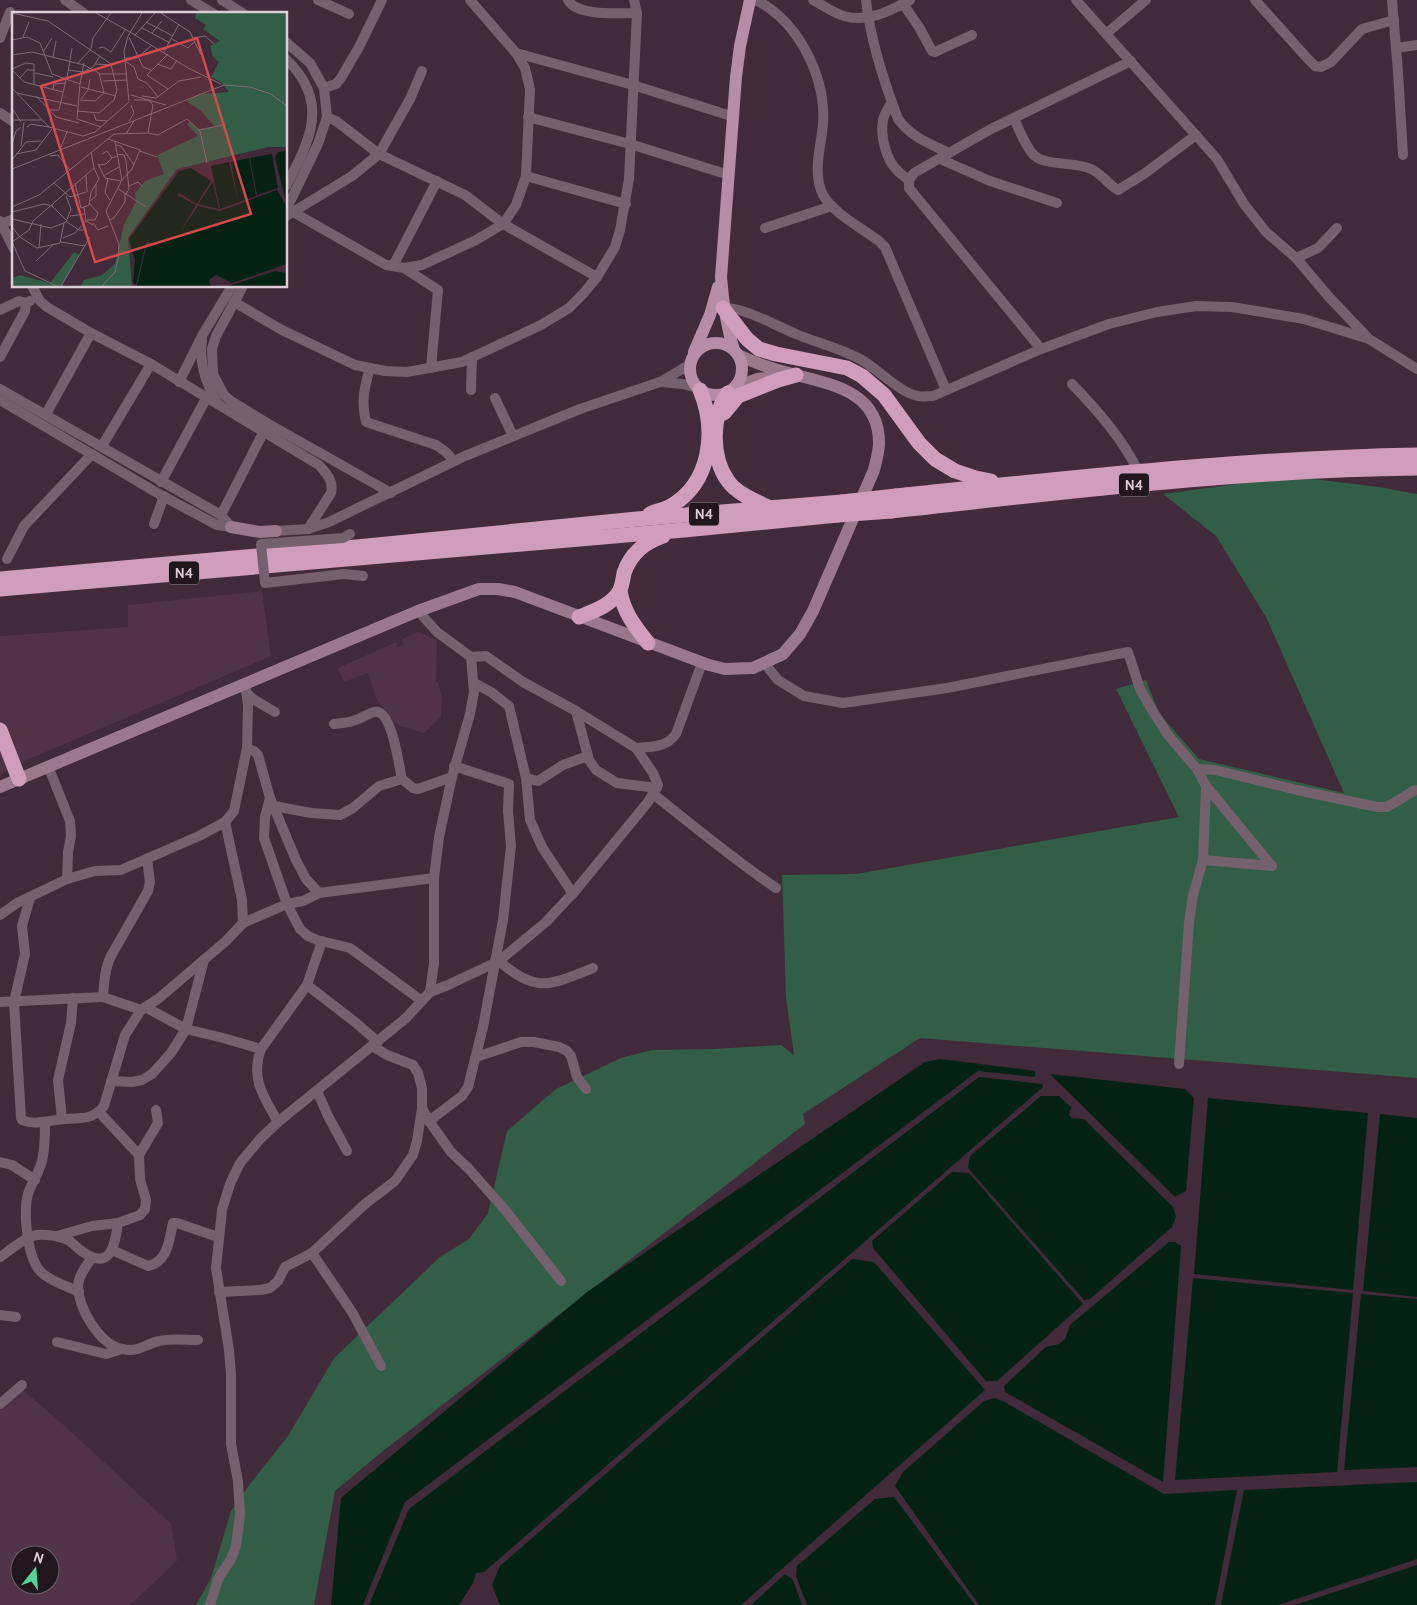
<svg xmlns="http://www.w3.org/2000/svg" width="1417" height="1605" font-family="Cabin,sans-serif">
<style>
.built{fill:#503346;fill-rule:evenodd}
.green{fill:#325d46}
.water{fill:#042214}
.lines{fill:none;stroke-linecap:round;stroke-linejoin:round}
.street{stroke:#75606d;stroke-width:10}
.secondary{stroke:#9a798d;stroke-width:12}
.primary{stroke:#b78ca6;stroke-width:12}
.highway{stroke:#d09dbd;stroke-width:15}
.street-bridge{stroke:#75606d;stroke-width:10}
.highway-bridge{stroke:#d09dbd;stroke-width:15}
.labels{text-anchor:middle;dominant-baseline:central;stroke-width:4;stroke-linejoin:round;paint-order:stroke}
.shield{fill:#21161d;stroke:#a4969e;stroke-width:1}
.shield-label{font-size:14px;font-weight:bold;fill:#dccdd6}
.inset-road{fill:none;stroke:#7f6b78;stroke-width:1}
.view{fill:#d7494b;fill-opacity:0.15;stroke:#d7494b;stroke-width:2.5}
.inset-edge{fill:none;stroke:#dccdd6;stroke-width:2.5}
</style>
<rect width="100%" height="100%" fill="#412a39"/>
<g class="built">
<polygon points="262,591 271,656 29,759 0,775 0,636 128,627 128,605"/>
<polygon points="418,632 437,640 436,682 438,682 442,698 441,717 424,733 397,725 377,700 368,673 344,682 338,668 396,642 398,647 403,645 402,639"/>
<path d="M17 1385 67 1428 171 1524 177 1561 130 1605H0V1400ZM20 1555H50V1585H20Z"/>
</g>
<polygon class="green" points="1313,479 1379,487 1417,494 1417,1078 920,1038 803,1114 805,1124 383,1451 335,1491 314,1605 196,1605 211,1578 231,1511 250,1484 288,1436 334,1358 440,1257 469,1239 488,1213 507,1131 556,1089 621,1058 652,1050 713,1049 781,1045 794,1055 786,997 782,875 856,874 1179,817 1116,689 1146,680 1159,713 1199,759 1344,793 1266,617 1216,536 1163,494 1258,481"/>
<g class="water">
<polygon points="940,1059 1035,1071 1035,1077 978,1071 405,1502 363,1605 331,1605 341,1498 587,1292 925,1062"/>
<polygon points="1050,1074 1185,1089 1194,1098 1186,1191 1175,1197"/>
<polygon points="979,1077 1042,1084 1043,1087 484,1572 476,1573 473,1583 459,1605 369,1605 409,1509"/>
<polygon points="1041,1096 1059,1096 1071,1107 1069,1115 1072,1118 1084,1119 1173,1207 1176,1217 1172,1227 1090,1299 1084,1300 968,1168 970,1156"/>
<polygon points="1208,1098 1368,1113 1353,1290 1194,1274"/>
<polygon points="1380,1114 1417,1118 1417,1297 1363,1291"/>
<polygon points="952,1172 969,1173 1083,1304 997,1381 986,1381 873,1248 872,1241"/>
<polygon points="1169,1242 1175,1242 1181,1246 1163,1482 1005,1392 1004,1386 1046,1347 1059,1344 1065,1339 1070,1325"/>
<polygon points="852,1259 874,1262 985,1390 741,1605 500,1605 492,1585 500,1566"/>
<polygon points="1193,1278 1353,1293 1337,1472 1175,1480"/>
<polygon points="1361,1294 1417,1299 1417,1467 1344,1470"/>
<polygon points="994,1398 1003,1401 1164,1494 1237,1490 1215,1605 979,1605 895,1486 903,1472 984,1401"/>
<polygon points="1417,1482 1417,1559 1278,1605 1221,1605 1244,1490"/>
<polygon points="894,1497 975,1605 807,1605 796,1576 797,1566 875,1499"/>
<polygon points="1417,1565 1417,1605 1295,1605"/>
<polygon points="785,1574 793,1580 802,1605 751,1605"/>
</g>
<g class="lines">
<g class="street">
<polyline points="65,0 85,14"/>
<polyline points="191,0 214,14"/>
<polyline points="222,0 244,14"/>
<polyline points="318,0 349,14"/>
<path d="M568 0C577 17 621 13 637 13"/>
<path d="M756 0C799 22 826 77 823 124 821 147 812 173 823 195 833 213 863 229 879 241L885 247 946 390"/>
<path d="M813 0C823 5 833 13 844 16 867 23 890 11 910 0"/>
<path d="M866 0C870 39 884 82 898 119 911 137 930 144 949 153"/>
<polyline points="1076,0 1217,159 1244,204 1266,232 1296,258 1329,297 1367,337"/>
<polyline points="1255,0 1308,59 1315,66 1321,67 1331,62 1362,29 1394,20"/>
<polyline points="1392,0 1398,72 1403,155"/>
<polyline points="903,4 919,27 932,51 935,52 972,35"/>
<polyline points="1107,33 1146,0"/>
<polyline points="0,38 10,12"/>
<polyline points="286,42 310,63 324,88 327,117 318,144 286,210"/>
<polyline points="1396,48 1417,45"/>
<polyline points="516,53 633,85 734,117"/>
<path d="M286 59C330 101 311 139 286 186"/>
<polyline points="324,88 336,84 341,78 359,47 382,0"/>
<path d="M892 102C888 108 884 114 883 120 880 135 886 160 897 170 900 174 905 177 909 180"/>
<polyline points="0,113 14,122"/>
<polyline points="327,117 336,121 379,154 465,195 503,224 597,277"/>
<polyline points="528,117 630,144 729,175"/>
<path d="M1014 118C1019 130 1024 143 1032 153 1042 167 1075 161 1091 169 1102 174 1109 185 1118 190L1144 174 1196 135"/>
<polyline points="940,159 990,181 1057,203"/>
<polyline points="526,176 626,204"/>
<polyline points="293,212 352,176 379,154 410,99 422,71"/>
<polyline points="286,216 293,212 386,265 404,268 422,265 476,240 503,224 516,205 526,176 530,89 525,68 516,53 470,0"/>
<polyline points="0,221 14,249"/>
<polyline points="1,224 14,219"/>
<polyline points="765,228 832,206"/>
<polyline points="1296,258 1318,248 1337,228"/>
<polyline points="393,266 437,181"/>
<polyline points="404,268 438,290 431,368"/>
<path d="M32 286 40 301 47 307 91 333 151 364 319 465C327 474 334 481 331 493L308 529"/>
<polyline points="243,286 216,336 212,349 213,374 224,395 231,401 267,423 391,493"/>
<polyline points="234,302 282,330 355,365 385,371 407,372 462,362 541,325 569,308 583,294 597,277 615,247 620,230 629,179 637,13 634,0"/>
<path d="M721 309C739 304 778 327 796 334 817 343 840 348 860 359 877 368 900 393 918 396 922 397 928 396 933 396L1041 349 1109 324 1157 312 1196 306 1232 307 1304 319 1369 339 1417 369"/>
<polyline points="0,310 19,301 26,303 30,301"/>
<path d="M202 340C199 362 206 384 217 402"/>
<polyline points="1041,349 909,188 909,180 914,173 991,129 1131,61"/>
<polyline points="0,357 25,311 26,303"/>
<path d="M370 368C364 389 361 400 366 422L436 445 446 452 454 461"/>
<polyline points="179,382 203,334 232,286"/>
<polyline points="660,382 683,384 697,388"/>
<path d="M1072 384C1097 410 1122 438 1138 471"/>
<polyline points="0,389 221,515 231,527"/>
<polyline points="471,390 472,357"/>
<polyline points="495,398 513,436"/>
<polyline points="0,400 159,494 217,525 231,527"/>
<polyline points="46,414 91,333"/>
<polyline points="102,446 151,364"/>
<polyline points="161,482 207,397"/>
<polyline points="221,515 263,433"/>
<polyline points="154,524 164,496"/>
<polyline points="276,531 308,529 329,522 465,456 580,409 660,382 689,365"/>
<polyline points="7,559 24,526 92,454"/>
<polyline points="418,611 437,632 471,657 486,656 523,682 576,711 636,748 653,773 658,785 648,802 575,891 546,922 499,961 448,985 430,992"/>
<polyline points="765,664 778,680 804,696 843,703 947,688 1128,652 1140,689 1152,710 1168,735 1197,769 1206,786 1203,860 1193,895 1189,923 1179,1064"/>
<polyline points="474,683 491,692 509,706 526,778 530,820 542,847 573,894"/>
<polyline points="246,692 253,699 275,712"/>
<polyline points="576,711 589,760 596,770 617,783 657,788"/>
<path d="M334 724C340 723 347 723 353 721 360 719 367 714 374 712 392 707 399 767 402 779L413 788 418 789 452 777"/>
<polyline points="247,748 254,751 258,755 270,798 296,860 306,879 319,893"/>
<path d="M636 748C652 747 667 747 676 734L702 663"/>
<polyline points="48,766 70,821 71,836 68,852 67,879"/>
<polyline points="1197,769 1215,770 1297,790 1377,807 1387,807 1415,790"/>
<polyline points="526,778 538,781 563,765 588,756"/>
<polyline points="1206,786 1272,866"/>
<path d="M653 794C694 826 733 859 776 888"/>
<polyline points="270,798 265,817 264,838 287,904 300,929 308,936 317,940 350,948 422,1001"/>
<polyline points="274,806 311,813 340,815 353,808 379,786 402,779"/>
<polyline points="1203,860 1272,866"/>
<path d="M30 898 22 926 25 954 14 1002 21 1118 22 1120C36 1126 50 1120 65 1119 72 1118 81 1119 88 1117 95 1115 100 1111 104 1106L125 1035 141 1010 158 999 226 941 243 923 242 900 225 822"/>
<polyline points="0,915 17,903 67,879 95,871 121,870 199,836 225,822 234,811 247,748 248,705 245,683"/>
<polyline points="243,923 287,904 303,901 319,893 434,878"/>
<path d="M499 961C537 994 550 985 593 968"/>
<polyline points="307,985 355,1022 378,1042"/>
<polyline points="0,1002 103,997"/>
<polyline points="145,1007 186,1029 223,1038 261,1049"/>
<path d="M141 1010 103 997C104 983 105 968 111 956L148 891 150 882 147 859"/>
<polyline points="372,1046 387,1055 413,1065 418,1073 422,1088 422,1108 429,1121 451,1152 469,1169 506,1211 561,1281"/>
<polyline points="476,1057 521,1042 534,1042 559,1047 567,1051 571,1056 577,1077 586,1089"/>
<polyline points="111,1081 132,1082 142,1080 152,1074 171,1053 186,1029 204,960"/>
<polyline points="317,1091 328,1116 347,1151"/>
<polyline points="62,1119 58,1080 71,1023 73,998"/>
<polyline points="429,1121 462,1096 468,1087 483,1027 503,920 511,846 508,811 509,784 454,766"/>
<path d="M278 1122C264 1097 250 1079 261 1049L307 985 322 941"/>
<path d="M45 1123C45 1135 45 1149 42 1161 39 1173 32 1182 28 1194 23 1212 27 1258 41 1272 51 1282 67 1286 79 1292"/>
<polyline points="139,1155 158,1123 156,1110"/>
<polyline points="0,1162 12,1165 35,1180"/>
<polyline points="57,1236 92,1226 118,1223"/>
<path d="M112 1250 148 1266C168 1262 169 1240 173 1223H177L218 1237"/>
<polyline points="312,1253 352,1312 381,1366"/>
<path d="M0 1257C9 1251 26 1236 37 1235 46 1234 59 1236 68 1240 73 1243 78 1249 83 1252 110 1271 115 1246 118 1223L140 1215 145 1209 146 1200 140 1179 139 1155 99 1112"/>
<path d="M92 1258C86 1266 79 1275 78 1285 78 1308 99 1344 122 1349 139 1353 145 1344 159 1341 171 1338 186 1340 198 1340"/>
<polyline points="219,1292 261,1290 270,1288 278,1281 285,1267 312,1253 365,1204 395,1181 413,1155 417,1141 422,1108"/>
<polyline points="0,1315 16,1317"/>
<polyline points="57,1342 106,1354 122,1349"/>
<polyline points="0,1404 22,1385"/>
<polyline points="210,1605 218,1579 231,1559 236,1546 240,1515 238,1481 231,1444 231,1374 229,1350 216,1268 222,1210 230,1184 240,1163 260,1139 278,1122 406,1018 430,992 434,963 434,878 439,837 452,777 470,714 474,692 471,657"/>
</g>
<g class="secondary">
<polyline points="734,388 757,379 779,377"/>
<polyline points="231,527 260,532 276,531"/>
<path d="M0 787 418 611 479 589H498L515 592 709 665 725 669 753 668 783 654 800 634 813 611 874 470C876 461 879 452 879 443 879 393 835 385 796 375 776 370 757 364 738 355"/>
</g>
<g class="primary">
<circle cx="716" cy="369" r="26"/>
<path d="M734 350C726 325 723 303 721 277L736 77 740 46 750 0"/>
<polyline points="694,352 710,315 718,287"/>
</g>
<g class="highway">
<polyline points="723,308 747,339 759,349 776,354 847,368 862,376 884,395 919,443 935,459 955,471 976,478 991,481"/>
<path d="M728 393C711 416 711 457 728 481 737 494 756 501 770 508"/>
<polyline points="724,413 738,396 778,380 796,375"/>
<path d="M896 496C1070 478 1243 458 1417 455"/>
<path d="M891 511C1066 492 1241 470 1417 468"/>
<path d="M650 514C656 511 663 510 669 507 711 484 717 431 700 390"/>
<polyline points="0,579 367,546 637,519 842,502"/>
<polyline points="0,589 684,530 838,515"/>
<path d="M620 591C624 613 634 625 648 643"/>
<path d="M579 617C594 611 610 606 619 592 622 587 623 579 624 573 631 553 644 543 663 536"/>
<polyline points="0,730 19,779"/>
</g>
<polyline class="street-bridge" points="350,534 343,538 261,544 265,583 344,574 363,576"/>
<g class="highway-bridge">
<polyline points="842,502 896,496"/>
<polyline points="838,515 891,511"/>
</g>
</g>
<g class="labels">
<g class="shield">
<rect x="1119" y="473.5" width="30" height="23" rx="4"/>
<rect x="689" y="502.5" width="30" height="23" rx="4"/>
<rect x="169" y="561.5" width="30" height="23" rx="4"/>
</g>
<g class="shield-label">
<text x="1134" y="485">N4</text>
<text x="704" y="514">N4</text>
<text x="184" y="573">N4</text>
</g>
</g>
<g transform="translate(12 12)">
<rect width="275" height="275" fill="#412a39"/>
<path d="M184 1H275V135H256L165 157 116 226 120 274H69L72 268 90 263 103 252 112 212 124 190 123 181 133 169 152 162 145 143 186 124 175 112 178 110 187 117 203 115 189 99 174 89 190 82 217 80 209 70 199 65 207 50 201 45 198 34 208 29 191 17 194 13 183 6ZM62 240 67 243 50 274H0V266L8 263 38 271Z" fill="#325d46"/>
<path d="M275 139V193L263 146 266 140ZM260 142 266 176 245 183 238 146ZM237 146 244 184 208 197 199 154 217 150 226 189 219 150ZM179 156 199 169 185 192 167 181 165 183 184 193 168 220 186 194 208 199 265 178 275 195V252L220 271 204 263 197 268 199 274H125L134 236 138 233 137 229 134 231 124 273 121 270 123 248 117 227 167 159ZM200 171H201L207 197 186 192ZM263 259 275 261V274H217Z" fill="#042214"/>
<path class="inset-road" d="M0 1 36 9 99 52 105 78 102 88 87 101 65 99M84 1 118 20M149 1 178 20 189 43M134 10 161 24M130 16 158 31M118 20 176 56 209 72M140 21 150 9M123 23 143 1M11 25 17 10M117 25 131 55 139 58M182 26 193 24 202 32M160 27 176 36 183 29M0 28 15 25 28 31 40 62 68 72 65 107 89 115M87 36 91 35 99 40 113 18M31 40 40 26M152 40 167 12M0 43 20 40 72 53 87 61 92 81 83 89 68 88M41 45 44 29M113 46H125L140 33M112 48 122 55 126 67 135 71 146 85M66 51 79 37 81 26 99 1M83 52 100 53M145 52 159 57 165 48M0 57 14 51 22 52V72M0 58 12 70 51 80M56 58 71 60 81 55 88 44M23 61 41 65M88 62H114M8 66 15 58H23M55 66 60 36M91 69 115 68M68 72 72 51M69 75 104 84M0 76 37 115 71 124 83 120 117 90M41 77 42 72 53 71M156 77 135 63 156 42M5 81 65 94M119 83 154 93M24 84 44 105 67 111M130 84 144 86 167 69 189 65M69 87 76 78 78 67M117 89 112 39 116 24 130 1M0 96 9 110M37 98H47L54 68M82 102 84 108 95 109M0 108H30M117 109 122 101 119 93M15 115 19 112 37 115M187 118 211 113M136 121 146 123 175 107 188 119 195 151M114 122 122 109M96 127 128 138 120 157 110 168M0 132 4 119 9 115M104 133 109 134 122 153M9 134 12 110M49 135 55 120M128 139 145 145M4 142 24 138 40 117M90 142 95 139 100 146 105 144M105 142 112 143 114 149 117 177 114 182M38 144 46 143 58 158M0 148 14 130 29 129M86 152 93 166 109 169M87 153 94 152 100 146M0 157 212 73 238 75 259 82 275 94M74 163 75 180M91 164 107 155M96 166 93 181 98 188M42 171 58 185 74 180M63 171 69 196 77 193 79 180 87 167 82 156M117 174 126 170 130 174M105 176 134 195M78 189 84 184V172M40 194 55 209M0 195 27 183 102 122 136 121 141 93 137 88H122M72 195 74 209 81 213M0 200 32 192 41 194M58 204 73 202M0 207 39 216 54 210 59 197 54 184M97 208 102 206 113 190V181M55 210 67 218H75M81 211 86 218 96 214M0 215 8 225 25 236 48 231 52 211M51 226 63 221 75 208H83L86 201 78 192M49 230 73 234M27 236 29 212M24 249 42 232M45 274 13 259 0 230 17 218 21 209 82 156 79 140M49 274 78 225M90 274 103 260 106 248 107 232 94 199 110 168 103 130"/>
<path class="view" d="M185 26 239 202 83 250 29 74Z"/>
<rect width="275" height="275" class="inset-edge"/>
</g>
<g transform="translate(35 1570) rotate(17)"><circle r="24" fill="#21161d" stroke="#6c5f67"/>
<path d="M0-4L9 19L0 12L-9 19Z" fill="#53d396"/>
<text y="-8" font-size="14" font-weight="bold" text-anchor="middle" fill="#dccdd6">N</text>
</g>
</svg>
